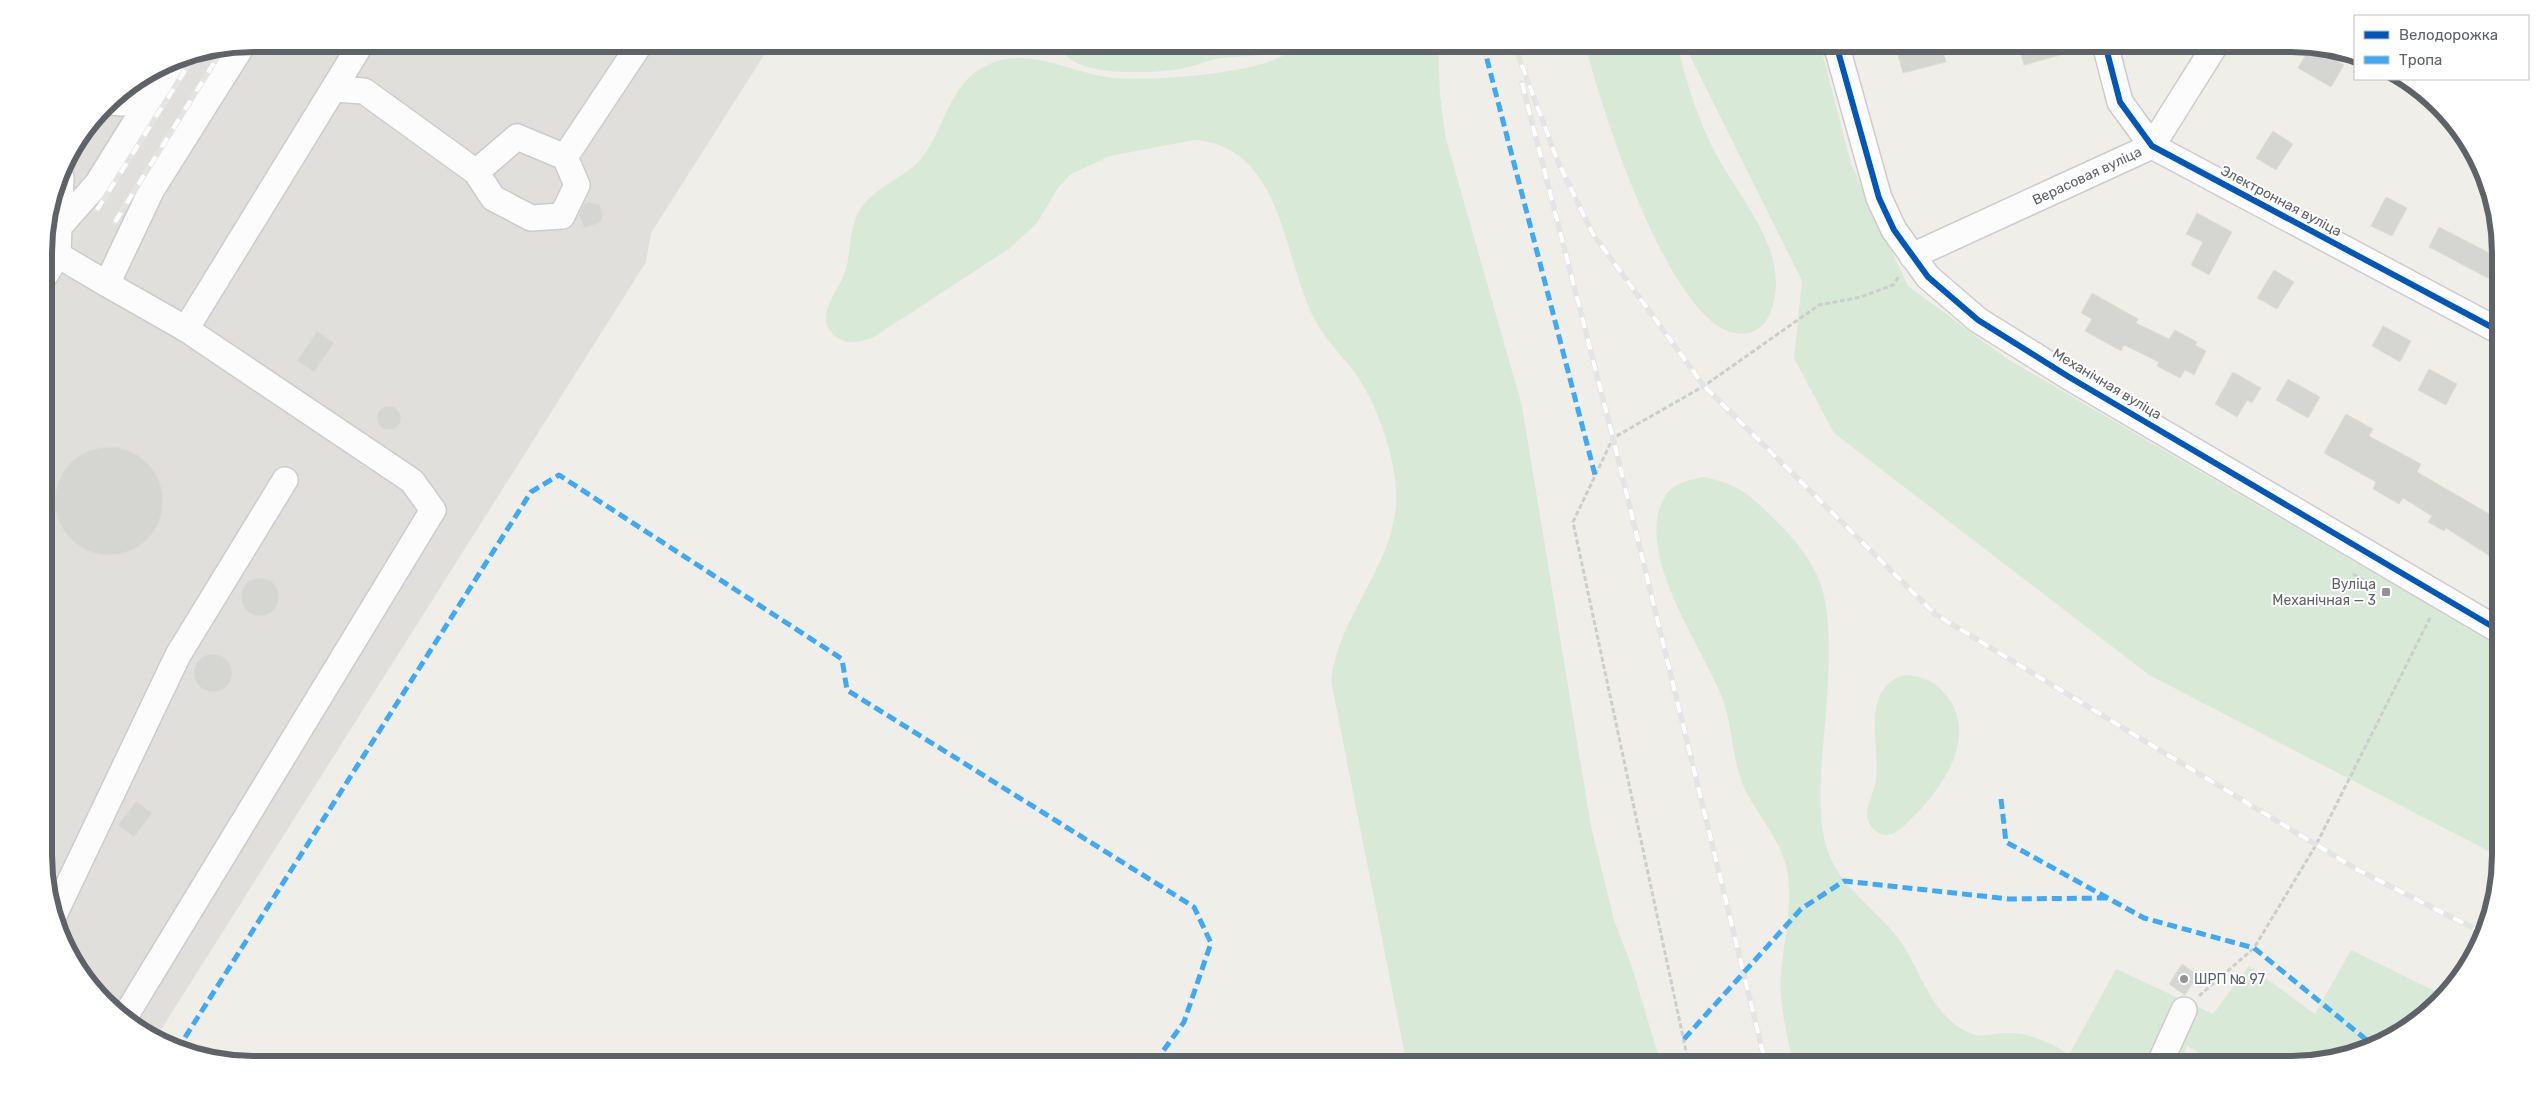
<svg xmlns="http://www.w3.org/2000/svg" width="2544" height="1109" font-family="Rubik,sans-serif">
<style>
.industrial{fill:#e0dfdb}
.green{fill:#d8ead7}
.building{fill:#d5d5d2;stroke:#deddd8}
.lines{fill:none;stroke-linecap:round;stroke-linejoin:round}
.minor-casing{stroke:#ccc;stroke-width:28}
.path{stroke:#cbcfcc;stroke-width:3;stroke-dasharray:5 2.5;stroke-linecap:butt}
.minor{stroke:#fdfcfc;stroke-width:25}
.rail-casing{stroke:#e4e4e3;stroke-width:5.5}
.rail{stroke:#fff;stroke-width:4;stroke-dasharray:11;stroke-linecap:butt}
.quiet{stroke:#3fa9f5;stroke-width:5;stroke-dasharray:10 5;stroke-linecap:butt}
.cycleway-casing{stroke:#fff;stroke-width:9}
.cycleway{stroke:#0057b8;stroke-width:6}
.poi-dot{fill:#919394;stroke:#fff;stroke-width:2}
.labels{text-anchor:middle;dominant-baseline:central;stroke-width:4;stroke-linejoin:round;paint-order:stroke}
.street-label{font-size:14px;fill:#5f6267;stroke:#fff}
.poi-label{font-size:14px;fill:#5f6267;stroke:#fff;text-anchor:end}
.rim{fill:none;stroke:#5f6267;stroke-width:6}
</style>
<rect width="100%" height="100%" fill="#efeee9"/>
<polygon class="industrial" points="253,44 771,44 651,233 646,262 155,1039 126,1022 87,983 60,936 46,883 44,239 65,161 115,96 173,60"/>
<g class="green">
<path d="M1057 44H1290C1268 60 1242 54 1216 59 1204 62 1192 67 1179 69 1154 73 1103 75 1079 64 1069 60 1063 53 1057 44Z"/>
<path d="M1302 44H1438L1440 95 1445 135 1522 406 1591 826 1614 920 1633 970 1661 1065H1407L1331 681C1338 617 1391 569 1396 505 1399 464 1377 402 1353 370 1340 354 1326 340 1316 322 1282 261 1285 146 1194 140L1110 156 1071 174 1058 188 1037 223 1010 248 874 337C863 341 850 346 838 338 809 318 840 292 846 269 851 250 849 231 858 213 871 188 902 180 920 160 943 133 947 92 977 71 1023 40 1068 74 1115 78 1152 81 1243 74 1276 59 1285 55 1294 50 1302 44Z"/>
<path d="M1585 44H1677C1685 77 1695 110 1709 140 1730 187 1775 230 1776 283 1776 298 1771 323 1756 330 1680 369 1597 93 1585 44Z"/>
<polygon points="1684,44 1820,44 1851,164 1908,286 2006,358 2500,647 2500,857 2149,675 1834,433 1794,358 1802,281"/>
<path d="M1702 477C1741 484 1751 496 1778 523 1795 539 1813 562 1821 585 1837 633 1824 722 1821 775 1820 806 1819 839 1835 867 1852 896 1882 915 1901 942 1922 973 1931 1015 1968 1032 1981 1039 1993 1033 2007 1033 2033 1032 2063 1048 2082 1065H1794C1787 1036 1779 1005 1781 975 1783 940 1795 902 1786 866 1779 837 1756 814 1744 787 1731 757 1733 724 1721 695 1701 645 1631 548 1666 495 1673 483 1690 480 1702 477Z"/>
<path d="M1904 675C1922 676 1935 681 1946 695 1978 734 1945 784 1917 813 1910 819 1903 829 1894 833 1883 839 1871 830 1868 820 1864 807 1875 792 1876 779 1880 745 1860 689 1904 675Z"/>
<polygon points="2351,950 2445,996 2418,1022 2358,1054 2304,1065 2221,1065 2187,1046 2179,1065 2095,1065 2070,1053 2116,969 2213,1014 2249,966 2315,1014"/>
</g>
<g class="building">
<polygon points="1895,44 1941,44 1946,62 1903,73"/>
<polygon points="2018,44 2081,44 2082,49 2024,65"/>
<polygon points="2310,48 2317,49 2344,65 2331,87 2298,68"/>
<polygon points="2273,131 2293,144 2276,170 2256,158"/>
<polygon points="2386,197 2407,208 2392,236 2371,226"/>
<polygon points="589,202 600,205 603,217 599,223 584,228 579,214 584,204"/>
<polygon points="2197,213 2232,232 2209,275 2191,265 2203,242 2186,234"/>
<polygon points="2439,227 2499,258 2499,284 2429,247"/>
<polygon points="2274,270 2294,282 2277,309 2257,298"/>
<polygon points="2092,293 2138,319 2136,323 2169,339 2175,330 2197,342 2195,345 2206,351 2194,375 2185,370 2180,378 2157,366 2159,362 2124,345 2121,351 2085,331 2092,319 2081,313"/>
<polygon points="2383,326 2411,341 2400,362 2372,346"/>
<polygon points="317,331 334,343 314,372 297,361"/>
<polygon points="2429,369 2457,384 2446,405 2418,390"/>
<polygon points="2233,372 2261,388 2252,403 2247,400 2237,417 2215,404"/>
<polygon points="2288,379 2320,397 2308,418 2276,400"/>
<circle cx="389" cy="418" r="12"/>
<polygon points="2346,414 2373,429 2369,436 2421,464 2417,472 2498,519 2499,518 2499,562 2446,528 2444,531 2428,522 2432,516 2403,498 2399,504 2373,489 2376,482 2324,453"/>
<circle cx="109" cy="501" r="54"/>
<circle cx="260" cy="597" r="19"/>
<circle cx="213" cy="673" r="19"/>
<polygon points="136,801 152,813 134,837 118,825"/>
<polygon points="2182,964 2198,975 2185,995 2169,984"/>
</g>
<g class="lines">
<g class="minor-casing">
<g id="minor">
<polyline points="1836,44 1879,198 1894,230 1928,277 1978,320 2069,377 2500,631"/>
<polyline points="2105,44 2120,102 2152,146 2499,331"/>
<polyline points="242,46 152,189 107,284 186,329 361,44"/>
<polyline points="334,89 364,91 476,172 493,198 531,218 562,216 577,185 565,157 640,44"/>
<polyline points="110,102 122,103 134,84"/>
<polyline points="476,172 517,137 565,157"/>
<polyline points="59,227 61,178"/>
<polyline points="44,246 58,255 59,227 97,184 175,59"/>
<polyline points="1912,256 2152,146 2216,44"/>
<polyline points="44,277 58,255 107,284"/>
<polyline points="54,915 178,655 285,480"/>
<polyline points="123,1020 433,510 412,481 186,329"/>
<polyline points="2159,1065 2184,1010"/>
</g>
</g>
<g class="path">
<polyline points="2353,574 2381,590"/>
<polyline points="2199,996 2254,948 2316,845 2431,616"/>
<polyline points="1689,1065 1573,522 1613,438 1704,386 1819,305 1861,297 1893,285 1899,276"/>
</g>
<use href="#minor" class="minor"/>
<g class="rail-casing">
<g id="rail">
<polyline points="1514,44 1558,162 1593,234 1704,386 1935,614 2358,870 2485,934"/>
<polyline points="1522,83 1613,438 1766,1065"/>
<polyline points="97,210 195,55"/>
<polyline points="115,222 222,50"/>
</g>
</g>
<use href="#rail" class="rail"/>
<g class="quiet">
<polyline points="1483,44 1595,475"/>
<polyline points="2001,799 2006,842 2144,918 2254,948 2374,1046"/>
<polyline points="1684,1039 1801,909 1844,881 2009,899 2108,898"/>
<polyline points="177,1050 531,492 559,475 842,659 847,690 1194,907 1211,943 1184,1022 1153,1065"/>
</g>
<g class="cycleway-casing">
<g id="cycleway">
<polyline points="1836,44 1879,198 1894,230 1928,277 1978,320 2069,377 2500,631"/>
<polyline points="2105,44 2120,102 2152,146 2499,331"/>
</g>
</g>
<use href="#cycleway" class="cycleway"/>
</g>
<g class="poi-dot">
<rect x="2381" y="587" width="10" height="10" rx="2.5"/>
<circle cx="2184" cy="979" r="5"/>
</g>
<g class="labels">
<g class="street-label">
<text transform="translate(2087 176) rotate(-25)">Верасовая вуліца</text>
<text transform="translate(2281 201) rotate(28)">Электронная вуліца</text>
<text transform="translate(2107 384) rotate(31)">Механічная вуліца</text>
</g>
<g class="poi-label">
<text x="2376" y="584">Вуліца<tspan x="2376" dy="16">Механічная — 3</tspan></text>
<text x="2194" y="979" text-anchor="start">ШРП № 97</text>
</g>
</g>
<path d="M0 0H2544V1109H0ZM253 52H2291A201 201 0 0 1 2492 253V855A201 201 0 0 1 2291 1056H253A201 201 0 0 1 52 855V253A201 201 0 0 1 253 52Z" fill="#fff" fill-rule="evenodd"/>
<path class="rim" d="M253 52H2291A201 201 0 0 1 2492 253V855A201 201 0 0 1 2291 1056H253A201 201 0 0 1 52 855V253A201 201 0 0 1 253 52Z"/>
<rect x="2354" y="15" width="175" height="65" fill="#ffffff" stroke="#bfc0c2"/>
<rect x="2364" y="31" width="25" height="8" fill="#0057b8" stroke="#bfc0c2"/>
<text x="2399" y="40" font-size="15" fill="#5f6267">Велодорожка</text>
<rect x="2364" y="56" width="25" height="8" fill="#3fa9f5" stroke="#bfc0c2"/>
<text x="2399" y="65" font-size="15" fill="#5f6267">Тропа</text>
</svg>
